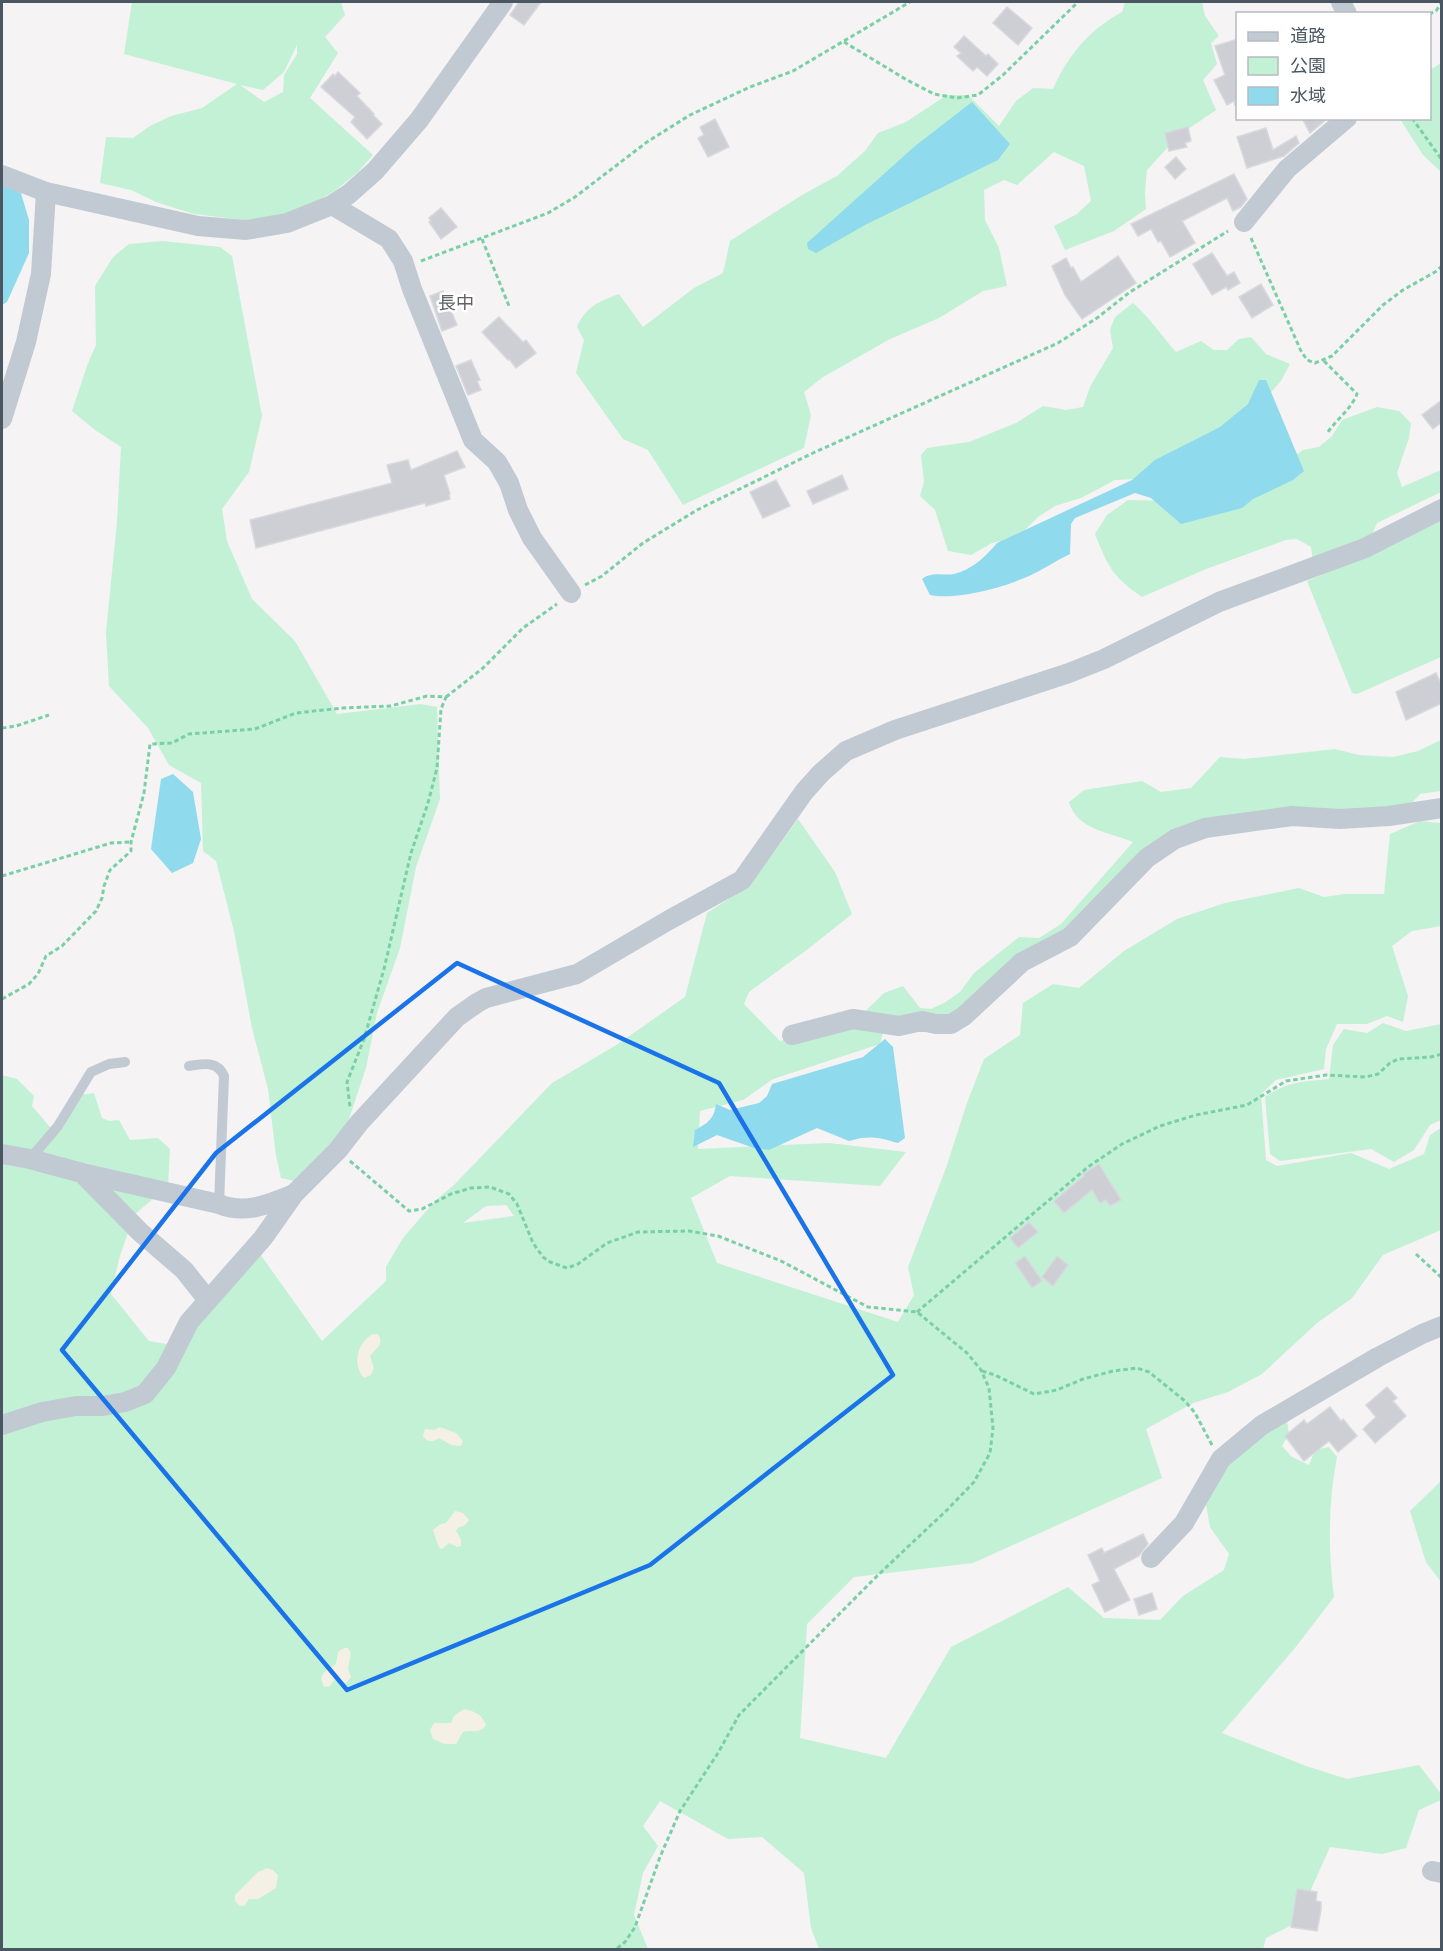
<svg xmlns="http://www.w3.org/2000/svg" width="1443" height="1951" font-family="Jost,'Noto Sans JP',sans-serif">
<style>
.green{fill:#c3f1d5;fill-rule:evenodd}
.sand{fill:#f5f0e5}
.water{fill:#90daee}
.building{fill:#cdcfd5;stroke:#d7d9de;stroke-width:1.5}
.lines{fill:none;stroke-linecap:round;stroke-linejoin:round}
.path{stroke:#7ad0a6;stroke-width:3;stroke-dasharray:4.5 3;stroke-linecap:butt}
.lane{stroke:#c1cad2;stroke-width:10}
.street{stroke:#c1cad2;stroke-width:20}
.marked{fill:none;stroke:#1a73e8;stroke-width:4.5;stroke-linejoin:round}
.labels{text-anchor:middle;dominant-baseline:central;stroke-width:5;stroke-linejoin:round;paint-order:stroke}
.neighbourhood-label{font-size:18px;fill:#5f6368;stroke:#fff}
</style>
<rect width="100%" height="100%" fill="#f5f3f3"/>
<g class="green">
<path d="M132 2H341L345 15 325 37 338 53 310 98 373 155 358 172 336 190 294 215 245 220 194 214 156 202 131 190 100 183 106 137 133 138 150 126 171 116 202 108 237 84 124 54ZM297 45V54L284 75 283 92 264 102 240 85 263 90 284 72Z"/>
<path d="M1125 2H1202L1205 16 1219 36 1211 43 1217 64 1203 80 1216 110 1178 136 1147 170 1145 192 1146 209 1114 231 1065 250 1054 226 1077 214 1091 201 1084 166 1054 152 1017 185 1004 180 984 190 985 220 999 248 1007 286 983 291 939 318 890 339 823 377 804 392 811 415 804 448 683 505 648 450 623 439 576 373 584 340 577 327C585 307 600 301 619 294L643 327 694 288 723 273 730 241 802 195 837 176 865 151 878 133 906 122 947 95H968L999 126 1016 101 1033 88 1053 89C1068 55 1089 30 1122 12Z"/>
<polygon points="1441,63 1441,172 1423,155 1400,119 1430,118 1430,70"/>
<polygon points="163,241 220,247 232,256 262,416 249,472 222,509 227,541 252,599 295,641 337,714 421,704 437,707 440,799 416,867 400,948 377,1013 366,1068 348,1122 335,1145 299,1182 281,1178 276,1156 268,1089 252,1028 234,931 216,861 203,851 201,783 169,765 148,728 109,686 106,632 117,522 121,447 95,430 72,411 88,363 96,345 95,286 113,257 129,244"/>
<path d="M1133 303C1150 318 1161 335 1176 352L1201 341 1214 350H1227L1239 339 1251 337 1266 354 1290 364 1281 381 1264 400 1154 478 1115 480 1081 498 1055 506 1038 517 1018 537 992 543 971 555 948 551 935 510 920 496 924 482 921 455 927 448 969 442 1016 423 1043 406 1066 410 1083 407 1090 387 1113 348 1110 330 1115 317Z"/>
<path d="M1377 407 1399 411 1411 423 1409 438 1397 473 1402 487 1441 470V492L1377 523 1370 539 1313 563 1311 547 1297 539 1286 540 1206 569 1142 597C1113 577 1108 567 1095 534L1107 515 1128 500 1170 501 1280 467 1303 450 1319 447 1332 436 1342 420Z"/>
<polygon points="1441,515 1441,657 1357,694 1352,693 1307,581 1369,555"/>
<path d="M1441 740V791L1420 794 1409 806 1188 833 1066 933 963 1007 943 1016 884 1029 880 1044 773 1079 743 1100 700 1111 698 1149 829 1143 906 1152 880 1186 730 1176 691 1198 717 1263 898 1322 914 1295 908 1267 946 1168 967 1103 984 1059 1020 1035 1023 1003 1053 984 1079 988 1124 951 1177 919 1225 903 1299 888 1324 897 1345 894H1384L1390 834 1420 821 1441 823V926L1412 931 1392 946 1408 996 1403 1022 1387 1016 1367 1024H1337L1326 1049 1324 1069 1276 1080 1261 1094 1266 1160 1277 1166 1351 1153 1389 1169 1424 1154 1430 1135 1441 1128V1230L1383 1255 1352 1298 1317 1323 1262 1374 1228 1392 1193 1403 1146 1429 1162 1478 973 1563 854 1577 807 1624 800 1738 886 1758 951 1647 1068 1587 1104 1618 1160 1620 1183 1596 1224 1570 1229 1554 1210 1527 1205 1499 1225 1464 1286 1414 1289 1434 1282 1446 1292 1457 1309 1465 1315 1450 1329 1447 1337 1457C1328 1503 1328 1550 1334 1597L1295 1648 1222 1733 1306 1766 1347 1779 1419 1765 1441 1794V1800L1419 1810 1406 1848 1382 1854 1330 1847 1296 1923 1266 1938 1263 1949H819L811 1928 804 1873 762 1837 728 1839 660 1801 643 1826 658 1846 643 1873 634 1915 648 1949H2V1075L17 1079 34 1096 32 1106 56 1134 80 1095 94 1093 102 1118 109 1121 119 1120 130 1140 158 1138 170 1149 168 1186 134 1215 119 1259 111 1294 149 1341 173 1345 260 1254 322 1341 386 1281V1267L403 1238 435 1201 454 1185 552 1083 618 1044 685 997 707 913 749 886 798 819 835 872 852 914 808 949 749 992 744 1004 780 1041 855 1021 884 993 903 986 920 1008 931 1009 944 1003 960 992 974 973 1019 937 1039 938 1061 924 1133 842C1109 832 1077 830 1069 802L1084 790 1142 781 1161 792 1191 788 1220 757 1244 759 1335 749 1359 755 1393 757 1418 751ZM506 1205 514 1216 463 1223 486 1206Z"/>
<path d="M1383 1023 1406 1031 1441 1024V1120L1430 1125 1414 1150 1394 1162 1371 1149 1280 1161 1270 1154 1265 1097C1285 1082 1306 1081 1329 1079L1333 1045 1344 1029 1367 1033Z"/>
<polygon points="1441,1481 1441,1582 1426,1562 1410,1511"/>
</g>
<g class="sand">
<path d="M373 1334H378C385 1345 375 1349 370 1356L374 1368 371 1375 364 1378C352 1365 357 1342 373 1334Z"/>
<path d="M440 1427 456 1433 463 1441 461 1446 451 1445 439 1438C433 1442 427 1443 423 1436L425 1429 434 1430Z"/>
<polygon points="455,1511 463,1513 469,1520 465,1525 458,1528 456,1531 461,1539 461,1546 457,1547 449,1543 442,1549 439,1548 433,1530 439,1525 446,1523"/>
<path d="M344 1648H348L351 1653 348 1669 351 1677 346 1683 335 1679 330 1686 324 1687 321 1679C324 1669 329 1670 336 1664L338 1652Z"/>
<path d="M464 1709C475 1712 481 1713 486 1725 479 1735 473 1729 463 1732L456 1744H445L433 1739 430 1730 434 1723H451L454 1716Z"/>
<polygon points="267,1868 273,1870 278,1875 276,1888 258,1899 249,1899 244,1906 240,1906 235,1901 235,1895 258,1872"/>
</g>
<g class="water">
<polygon points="972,102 1010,144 998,160 865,225 816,253 808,249 807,243 915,146"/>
<polygon points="2,184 20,190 29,220 29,253 7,302 2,305"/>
<path d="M1259 380H1266L1304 471 1293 480 1253 499 1242 508 1181 524 1151 498 1135 493 1075 518 1071 524 1070 554C1053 562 1037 574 1019 580 998 589 952 600 930 595L922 579C932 571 943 576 954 574 972 570 986 556 997 543L1132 480 1155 460 1220 427 1248 404Z"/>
<polygon points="173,774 193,792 201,839 193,863 172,873 151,849 161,779"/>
<path d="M885 1039 893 1047 905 1138 898 1143C878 1137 869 1135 849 1141L817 1128 769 1150 754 1148 717 1135 693 1147 695 1130C708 1123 714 1119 716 1104L730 1110 759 1103 767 1096 772 1084 863 1057Z"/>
</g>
<g class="building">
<polygon points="519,2 541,2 524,25 510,15"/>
<polygon points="1007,7 1032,28 1018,45 993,23"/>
<polygon points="964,36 986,56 988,54 998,64 987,76 977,67 973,71 957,56 961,53 954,47"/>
<polygon points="1238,39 1238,104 1235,105 1234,101 1227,105 1214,80 1225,75 1215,46"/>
<polygon points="338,72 360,93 357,96 374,114 373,115 382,124 367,139 351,122 355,117 321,87 333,74 335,76"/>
<polygon points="1302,118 1328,118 1310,133"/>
<polygon points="715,119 729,147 708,157 698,138 704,135 700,127"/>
<polygon points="1188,127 1191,141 1185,143 1187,147 1169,151 1165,133"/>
<polygon points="1266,128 1273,150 1296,136 1299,143 1284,156 1247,168 1237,137"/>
<polygon points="1176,157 1186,169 1175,179 1165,167"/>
<polygon points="1234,174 1247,199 1241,207 1233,211 1227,198 1182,221 1195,243 1170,257 1161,241 1158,242 1151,229 1138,236 1131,224"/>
<polygon points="441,208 457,227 441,239 429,222 431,221 429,218"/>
<polygon points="1212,253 1227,276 1234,272 1240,283 1228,290 1226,287 1212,295 1193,264"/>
<polygon points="1118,256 1136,283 1082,319 1065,295 1052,266 1066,258 1071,268 1073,267 1081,282"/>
<polygon points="1261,284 1273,305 1252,318 1239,297"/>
<polygon points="443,291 457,325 442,331 430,296"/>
<polygon points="499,317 523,342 526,340 536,353 516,368 509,359 508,360 482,332"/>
<polygon points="471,360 480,380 477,381 481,390 468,395 456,366"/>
<polygon points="1442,400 1442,422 1433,429 1422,415"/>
<polygon points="457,451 465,467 444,475 450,494 449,495 450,499 426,506 425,503 256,548 250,520 392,483 387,465 408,460 411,470"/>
<polygon points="842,475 848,489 813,504 807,491"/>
<polygon points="776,480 790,506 763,518 750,492"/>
<polygon points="1436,673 1442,686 1442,703 1406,720 1396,692"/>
<polygon points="1099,1164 1121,1200 1110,1206 1106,1200 1100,1203 1092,1190 1064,1213 1054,1201 1084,1176 1083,1174"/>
<polygon points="1029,1222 1038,1232 1018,1248 1010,1238"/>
<polygon points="1025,1256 1042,1281 1032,1288 1015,1263"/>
<polygon points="1057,1256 1068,1265 1053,1286 1042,1277"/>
<polygon points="1387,1387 1397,1398 1393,1401 1406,1416 1375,1443 1363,1429 1376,1417 1366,1405"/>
<polygon points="1330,1407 1341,1421 1343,1419 1357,1436 1338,1452 1329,1441 1304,1461 1285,1436 1304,1420 1307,1424"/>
<polygon points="1143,1534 1148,1544 1139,1556 1114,1569 1130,1600 1105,1612 1092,1585 1100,1581 1088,1555 1102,1548 1104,1553"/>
<polygon points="1152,1593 1157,1609 1139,1615 1134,1599"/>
<polygon points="1297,1889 1317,1892 1316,1901 1321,1902 1321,1910 1317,1931 1291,1927"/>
</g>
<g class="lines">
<g class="path">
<polyline points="1429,14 1436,11 1442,2"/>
<polyline points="844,42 907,80 934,94 957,98 978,95 1003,75 1078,2"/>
<polyline points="1412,118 1442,160"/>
<polyline points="1251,238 1301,351 1307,360 1315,363 1332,356 1383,305 1403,290 1435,272 1442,266"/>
<polyline points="482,239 509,306"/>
<polyline points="421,261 548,213 575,197 647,142 690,115 750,87 793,71 910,2"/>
<path d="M1324 361 1357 394C1351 409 1337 419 1328 432"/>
<polyline points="585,585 602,576 643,543 697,510 813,453 1058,343 1097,318 1130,292 1228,231"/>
<polyline points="446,697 483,668 523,628 557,604"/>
<polyline points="2,728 16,726 49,715"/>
<polyline points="2,876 111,843 131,842"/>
<polyline points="2,999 29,984 38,974 46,956 62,946 96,911 102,898 104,886 110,870 131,851 131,842 144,793 150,744 172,743 189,734 255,729 296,713 343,708 391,706 427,696 446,697 441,709 437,768 428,803 411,853 384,969 364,1039 347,1082 350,1107"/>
<polyline points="350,1161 409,1211 422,1209 451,1194 471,1188 490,1187 509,1194 517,1204 533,1243 543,1257 550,1262 567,1268 578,1264 607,1243 638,1232 689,1231 718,1236 781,1261 868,1307 917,1312 967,1353 981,1370 989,1388 993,1428 990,1453 974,1482 948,1509 877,1576 739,1715 718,1753 680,1811 660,1857 635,1927 625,1942 615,1950"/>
<polyline points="1416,1254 1442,1278"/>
<polyline points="917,1312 1088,1167 1122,1144 1160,1126 1196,1115 1247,1105 1286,1081 1326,1075 1365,1077 1378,1074 1390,1063 1398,1059 1431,1057 1442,1054"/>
<polyline points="982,1371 995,1375 1034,1394 1057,1390 1083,1379 1113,1371 1137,1368 1149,1372 1185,1401 1195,1413 1212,1445"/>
</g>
<g class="lane">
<path d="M189 1066C203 1064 217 1060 224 1076L219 1204"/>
<polyline points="30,1159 58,1126 91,1072 109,1064 125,1062"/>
</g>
<g class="street">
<polyline points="1341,2 1347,14"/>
<polyline points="2,175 46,192 198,226 246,230 287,223 332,205 349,194 375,171 419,120 503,2"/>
<polyline points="332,205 389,239 403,261 412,289 473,440 497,462 509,483 518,510 532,538 571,593"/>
<polyline points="1244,222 1287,169 1347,118"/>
<polyline points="2,419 26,342 41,274 46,192"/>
<polyline points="792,1035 853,1019 899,1026 922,1021 936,1024 951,1024 964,1016 1022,962 1070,937 1147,858 1175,839 1205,828 1292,816 1340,819 1389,816 1442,808"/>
<polyline points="2,1154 30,1159 82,1173 140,1232 184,1270 207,1299"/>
<path d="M82 1173 219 1204C245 1215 269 1204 294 1194"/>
<polyline points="2,1425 42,1412 76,1406 103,1406 125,1402 145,1394 166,1368 189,1322 263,1238 294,1194 338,1150 359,1123 457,1017 477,1003 486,998 577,974 669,920 742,880 804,792 821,773 846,751 895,730 1069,673 1104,659 1219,602 1365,548 1442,509"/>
<polyline points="1151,1558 1184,1523 1221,1459 1262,1425 1378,1357 1422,1334 1442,1326"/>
<polyline points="1432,1871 1442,1873"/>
</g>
</g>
<path class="marked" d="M457 963 719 1083 893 1375 650 1565 347 1690 62 1350 216 1153Z"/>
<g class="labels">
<g class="neighbourhood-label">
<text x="456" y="303">長中</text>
</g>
</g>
<rect width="1443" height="1951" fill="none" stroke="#4a5661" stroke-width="6"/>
<rect x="1236" y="12" width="195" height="108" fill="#ffffff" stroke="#b7bbc0" stroke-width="1.5"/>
<rect x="1248" y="32" width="30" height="9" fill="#c1cad2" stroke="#b7bbc0" stroke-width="1.5"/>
<text x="1290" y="42" font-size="18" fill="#4a5661">道路</text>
<rect x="1248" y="57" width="30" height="18" fill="#c3f1d5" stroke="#b7bbc0" stroke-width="1.5"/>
<text x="1290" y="72" font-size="18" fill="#4a5661">公園</text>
<rect x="1248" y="87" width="30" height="18" fill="#90daee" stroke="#b7bbc0" stroke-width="1.5"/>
<text x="1290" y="102" font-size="18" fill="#4a5661">水域</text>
</svg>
